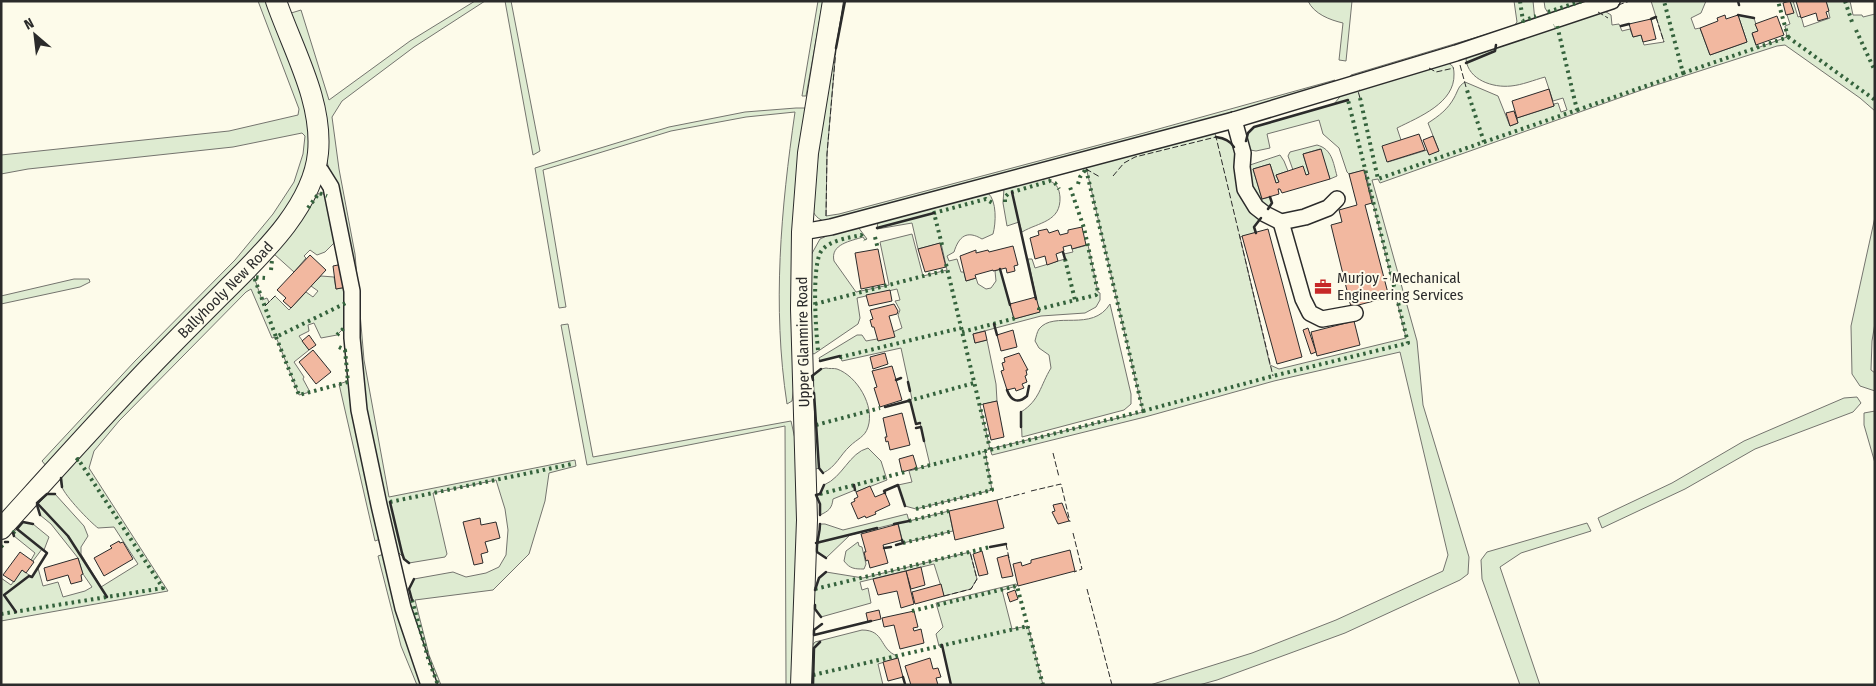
<svg xmlns="http://www.w3.org/2000/svg" width="1876" height="686" font-family="'Fira Sans Condensed',sans-serif">
<style>
.green{fill:#deebd1;stroke:#74746e}
.building{fill:#f2b8a0;stroke:#2b2b2b}
.lines{fill:none;stroke-linecap:round;stroke-linejoin:round}
.minor-casing{stroke:#2b2b2b;stroke-width:18}
.major-casing{stroke:#2b2b2b;stroke-width:22}
.minor{stroke:#fdfbea;stroke-width:15}
.major{stroke:#fdfbea;stroke-width:20}
.hedge{stroke:#34623c;stroke-width:4;stroke-dasharray:2.5 4;stroke-linecap:butt}
.fence{stroke:#2b2b2b;stroke-width:1;stroke-dasharray:6 2.5;stroke-linecap:butt}
.wall{stroke:#2b2b2b;stroke-width:2.5}
.labels{text-anchor:middle;dominant-baseline:central;stroke-width:4;stroke-linejoin:round;paint-order:stroke}
.poi-label{font-size:15px;fill:#2b2b2b;stroke:#fdfbea;text-anchor:start}
.street-label{font-size:15px;fill:#2b2b2b;stroke:#fdfbea}
</style>
<rect width="100%" height="100%" fill="#fdfbea"/>
<g class="green">
<polygon points="258,1 267,1 309,114 309,164 303,182 281,221 47,467 42,461 135,361 235,260 273,214 294,182 303,154 305,136 302,133 233,147 28,169 1,174 1,155 229,131 298,115 299,109"/>
<polygon points="475,1 485,1 414,47 342,101 332,117 339,169 355,254 364,360 389,497 575,460 576,466 549,473 545,501 529,554 493,590 415,600 429,655 441,685 433,685 407,605 414,600 412,600 409,589 414,579 453,572 466,577 486,573 499,567 506,555 508,530 505,509 496,480 433,493 447,554 445,557 409,563 393,547 363,409 334,186 327,162 325,143 288,14 301,10 329,100 410,41"/>
<polygon points="505,1 511,1 540,151 533,155"/>
<polygon points="818,1 823,1 806,96 802,96"/>
<path d="M839 1H845L836 48 827 154 826 216 839 214 1144 133 1335 80 1332 87 827 222C818 220 814 215 811 207Z"/>
<path d="M1308 1H1352L1346 61 1339 60 1343 23C1330 20 1314 14 1308 1Z"/>
<polygon points="1514,1 1533,1 1535,21 1349,80 1351,75 1514,26 1517,22"/>
<polygon points="1544,1 1596,1 1550,16 1545,8"/>
<path d="M1651 1H1706L1701 13 1691 18 1695 29 1700 28 1710 55 1747 42 1738 15 1754 18 1758 31 1752 34 1757 48 1787 37 1785 26 1790 24 1787 15 1793 13 1790 1H1793L1798 17 1801 16 1804 27 1830 18 1826 1H1850L1853 15H1862L1863 17 1875 14V111L1860 98 1785 45 1777 46 1650 87 1380 183 1378 179 1372 180 1417 341 1423 405 1469 557 1468 574 1460 580 1345 633 1217 680 1199 685H1150L1252 653 1336 620 1443 571 1448 555 1400 352 1274 381 1145 417 992 455 990 449 985 451 992 490 916 509 905 506 898 485 912 482 909 471 930 465 920 423 916 424 910 400 912 399 901 348 842 361 840 356 820 361 819 358 857 335H862L866 341 877 339 902 328 898 315 900 310 895 301 900 300 897 289 857 298 860 318 858 324 814 354 810 352V257L820 239 833 233 858 227 867 239 865 240 863 237C851 241 830 244 834 261L856 292 889 285 880 242 912 234 923 276 947 270 941 243 918 249 912 223 877 229 878 221 979 193H988C997 201 996 223 993 234L982 239C967 230 959 236 954 252L947 256 949 261 957 259 961 272H964L966 281 976 278 978 284 986 289 991 288 996 281 995 271 1000 269 1014 319 1039 312 1028 259H1032L1035 268 1065 259 1064 254 1073 252 1072 249 1088 245 1098 292 1100 293V300L1096 307 1085 313 1041 316 973 334 975 343 987 340 996 384 997 401 980 405 990 449 1143 412 1086 167 1202 135 1215 133 1216 137C1225 138 1231 141 1235 149 1239 183 1228 194 1261 218L1254 227 1256 233 1240 237 1270 365 1279 369 1406 338 1365 170 1349 174 1347 172 1339 148 1323 134 1319 120 1267 134 1270 148 1256 151 1250 150C1245 138 1244 136 1254 127L1334 104 1343 93 1442 62C1451 63 1454 65 1454 74 1455 103 1419 117 1397 128L1401 140 1388 162 1427 150 1429 154 1439 151 1428 123C1439 116 1448 109 1454 98 1458 91 1458 86 1465 82L1498 96 1510 126 1518 123 1517 118 1554 106V104L1558 103 1561 112 1567 110 1563 98 1553 101 1545 77C1534 80 1522 85 1511 86 1493 88 1468 80 1466 59L1468 56 1603 10 1611 15 1612 25 1619 24 1622 31 1630 29 1633 37 1641 35 1644 45 1664 42Z"/>
<path d="M796 108H807L794 387 792 401 787 404C772 306 781 209 795 112L746 117 671 131 543 170 566 307 559 308 535 168 669 127 745 112Z"/>
<path d="M1317 145C1332 149 1333 162 1337 176L1330 179 1320 149 1303 154 1309 174 1306 175 1293 170 1288 156 1290 152Z"/>
<path d="M1280 155 1284 161 1288 171 1276 175 1279 182 1276 183 1270 164 1253 169 1262 199 1270 197 1272 203 1268 209C1257 201 1246 179 1250 165Z"/>
<path d="M1048 174 1050 181C1058 185 1059 189 1060 197 1061 222 1039 222 1022 232L1019 222 1007 226 1003 203 1004 188Z"/>
<polygon points="319,193 327,195 338,239 325,252 317,255 310,250 304,256 306,258 294,272 274,254"/>
<polygon points="1875,217 1875,323 1872,341 1871,370 1875,373 1875,391 1860,386 1852,374 1851,326"/>
<path d="M253 274 262 300 267 298 269 302 275 296 289 310 306 292 313 297 318 291 311 286 321 276 334 277 336 289 347 287 346 326 337 335 321 338 314 323 308 325 309 331 299 336 309 350 294 362 304 377 303 379 310 392 299 395 276 337 272 338 251 289 246 292 119 421 94 451 89 468 168 591 1 621V578L11 585 22 570 32 577 38 568 43 586 58 582 63 597 85 591 92 587 83 574 78 558 51 524 40 515 37 503 47 494H55L84 526 88 536 81 547V554L101 587 138 564 114 527 98 528C90 522 65 496 62 487 60 482 61 479 58 475Z"/>
<polygon points="74,279 89,279 90,282 80,287 1,304 1,296"/>
<path d="M1110 304 1131 394V404L1124 410 1022 437 1021 412C1040 400 1040 386 1051 368L1049 355 1039 348 1035 341C1036 337 1037 332 1039 329 1054 310 1092 333 1110 304Z"/>
<polygon points="568,324 593,457 791,421 797,448 800,500 795,685 786,685 785,426 587,465 561,325"/>
<polygon points="345,350 349,350 383,538 375,541 339,384 348,381"/>
<path d="M826 368C829 369 834 368 837 369 857 376 875 406 868 427 865 437 857 439 850 446 840 455 836 467 823 473L819 468 813 470 812 376 821 369Z"/>
<polygon points="1857,397 1861,403 1853,412 1755,449 1685,489 1602,528 1598,518 1672,483 1744,441 1844,398"/>
<polygon points="1875,411 1875,463 1864,425 1864,413"/>
<path d="M868 448 881 461 887 480 856 492 855 490 833 499C832 508 829 511 820 515V504L816 495 820 494 824 485C843 477 849 453 868 448Z"/>
<path d="M949 511 953 531 903 543 898 523 850 535 826 558 817 552C816 541 820 535 820 524H825L843 530 907 514 909 521Z"/>
<polygon points="23,522 33,524 49,537 44,550 42,549 33,561 31,560 35,553 14,536 13,533"/>
<polygon points="1587,523 1591,531 1521,553 1500,567 1540,685 1520,685 1482,579 1481,560 1487,552"/>
<path d="M858 542 859 546 862 547 866 564 864 569C855 569 850 569 844 561L846 551Z"/>
<polygon points="970,552 977,579 971,589 944,596 934,564 860,582 862,590 868,588 871,603 821,617 815,609 811,610 812,587 816,586 819,578 826,572 863,578"/>
<polygon points="387,553 425,685 417,685 401,646 378,556"/>
<polygon points="1016,584 1017,586 1002,590 1012,629 1028,626 1043,685 951,685 942,646 939,646 936,634 943,627 936,603"/>
<path d="M862 630C885 630 879 649 897 656L898 658 878 664 883 685H807L811 647 815 642Z"/>
</g>
<g class="building">
<polygon points="1790,1 1794,13 1786,15 1783,3"/>
<polygon points="1796,1 1826,1 1829,11 1826,12 1828,18 1818,21 1816,13 1801,18"/>
<polygon points="1725,15 1726,19 1738,15 1747,42 1710,55 1700,28 1718,21 1717,18"/>
<polygon points="1777,16 1784,35 1756,45 1752,33 1758,31 1755,24"/>
<polygon points="1651,19 1656,39 1643,42 1641,35 1633,37 1629,24"/>
<polygon points="1549,89 1554,106 1517,118 1512,101"/>
<polygon points="1514,111 1518,123 1510,126 1506,113"/>
<polygon points="1419,134 1425,150 1387,162 1382,146"/>
<polygon points="1433,136 1439,151 1429,155 1423,140"/>
<polygon points="1321,149 1330,179 1282,193 1280,189 1278,189 1279,194 1262,199 1253,169 1270,164 1276,183 1279,182 1276,175 1303,166 1306,175 1309,174 1303,154"/>
<polygon points="1364,170 1372,203 1365,205 1389,297 1351,307 1331,225 1342,222 1339,210 1357,205 1349,174"/>
<polygon points="1082,227 1086,245 1072,249 1071,245 1063,247 1064,251 1056,254 1058,261 1047,265 1045,256 1035,259 1030,238 1039,235 1038,231 1047,229 1049,233 1058,230 1060,235 1068,233 1068,230"/>
<polygon points="1268,229 1302,357 1277,364 1242,236"/>
<polygon points="940,243 946,267 925,272 918,249"/>
<polygon points="1013,246 1018,265 1014,266 1015,271 1007,273 1006,268 993,271 993,270 975,275 976,278 966,281 960,256 976,250 976,253 988,250 989,252"/>
<polygon points="878,249 885,284 861,289 855,253"/>
<polygon points="310,255 326,270 291,308 283,301 286,298 277,290"/>
<polygon points="343,264 347,287 336,289 333,266"/>
<polygon points="890,290 892,301 869,306 866,295"/>
<polygon points="1036,297 1040,312 1014,319 1010,304"/>
<polygon points="894,304 898,311 897,314 889,316 895,337 878,341 874,327 872,327 870,320 873,319 870,310"/>
<polygon points="1354,321 1360,345 1317,356 1311,332"/>
<polygon points="1308,328 1316,352 1311,354 1303,330"/>
<polygon points="1013,330 1017,347 1001,351 997,335"/>
<polygon points="985,331 987,340 975,343 973,334"/>
<polygon points="309,335 316,345 309,350 302,341"/>
<polygon points="313,350 331,372 316,384 299,362"/>
<polygon points="885,353 888,364 873,369 870,357"/>
<polygon points="1019,353 1028,370 1026,370 1027,375 1025,376 1027,382 1022,384 1024,388 1016,391 1015,388 1007,390 1001,371 1004,370 1002,363 1005,362 1004,358"/>
<polygon points="892,366 902,400 880,407 874,388 877,387 872,371"/>
<polygon points="997,401 1004,437 991,440 983,404"/>
<polygon points="902,413 910,445 890,450 888,441 886,442 885,437 887,437 883,418"/>
<polygon points="913,455 917,468 902,472 899,459"/>
<polygon points="870,486 875,497 885,493 890,505 875,512 876,514 866,518 865,516 858,519 851,503 855,501 854,499 858,497 856,492"/>
<polygon points="997,500 1004,528 955,540 949,511"/>
<polygon points="1062,503 1069,521 1058,524 1052,512 1055,511 1053,505"/>
<polygon points="480,518 481,525 496,522 500,538 485,542 488,552 481,554 483,563 474,565 463,522"/>
<polygon points="898,524 902,540 883,545 888,563 870,568 868,560 866,561 864,552 866,552 861,534"/>
<polygon points="119,541 120,543 123,542 133,559 104,576 94,558 112,548 110,546"/>
<polygon points="1070,550 1075,571 1018,586 1013,564 1021,562 1022,566 1031,563 1031,560"/>
<polygon points="982,551 988,574 979,576 973,554"/>
<polygon points="20,552 34,562 26,573 22,570 14,582 3,575"/>
<polygon points="1008,555 1013,576 1002,578 997,558"/>
<polygon points="78,558 83,574 81,575 82,581 71,584 68,575 47,581 44,568"/>
<polygon points="921,567 925,585 911,589 906,571"/>
<polygon points="906,571 914,604 901,608 897,591 878,595 873,579"/>
<polygon points="941,584 944,596 915,604 912,592"/>
<polygon points="1015,590 1018,599 1010,602 1007,593"/>
<polygon points="879,610 881,619 868,622 866,613"/>
<polygon points="914,611 918,627 913,628 914,631 921,629 924,643 900,649 894,625 884,627 882,618"/>
<polygon points="898,658 903,677 888,681 883,662"/>
<polygon points="930,658 933,669 938,668 941,677 936,678 938,685 911,685 905,666"/>
</g>
<g class="lines">
<g class="minor-casing">
<g id="minor">
<polyline points="1234,120 1243,153 1242,167 1245,189 1256,207 1265,214 1281,222 1305,217 1328,208 1337,199"/>
<polyline points="315,168 321,171 331,187 352,291 352,338 359,410 379,505 403,608 429,685"/>
<polyline points="1281,222 1303,299 1310,313 1322,319 1355,313"/>
<polyline points="802,232 831,227 1234,120 1456,53 1612,1"/>
</g>
</g>
<g class="major-casing">
<g id="major">
<path id="s1" d="M1 529C50 475 99 420 150 367 174 342 199 317 224 292 260 256 313 207 318 153 323 101 293 50 276 1"/>
<polyline points="801,685 807,520 801,309 802,232 808,153 833,1"/>
</g>
</g>
<use href="#minor" class="minor"/>
<use href="#major" class="major"/>
<g class="hedge">
<polyline points="1520,1 1523,21 1536,16"/>
<polyline points="1845,1 1853,25"/>
<polyline points="1548,12 1582,1"/>
<polyline points="1856,30 1875,71"/>
<polyline points="1788,37 1875,100"/>
<polyline points="1683,73 1788,37 1778,1"/>
<polyline points="1360,98 1378,179 1484,142 1466,87"/>
<polyline points="1577,110 1683,73 1664,1"/>
<polyline points="1484,142 1577,110 1557,25 1554,26"/>
<polyline points="1078,184 1080,177 1086,169"/>
<polyline points="1005,202 1005,197 1009,193 1050,181 1055,183 1059,189"/>
<polyline points="308,208 319,193 327,196"/>
<polyline points="875,237 878,249"/>
<polyline points="942,245 934,213 986,199 994,204"/>
<polyline points="1065,259 1075,300"/>
<polyline points="946,264 990,449"/>
<polyline points="271,270 272,260"/>
<polyline points="265,278 254,277 276,337 348,302"/>
<polyline points="815,304 947,270"/>
<polyline points="1039,310 1039,309 1096,295 1098,292 1084,228 1070,187"/>
<polyline points="962,332 1016,318"/>
<polyline points="337,335 346,326"/>
<polyline points="276,337 299,395 348,382 345,350 339,347"/>
<path d="M818 350C816 332 811 263 822 250 831 240 848 238 861 235L865 240"/>
<polyline points="840,356 841,357 961,328"/>
<polyline points="908,401 974,383"/>
<polyline points="1143,411 1273,376 1408,343 1348,100"/>
<polyline points="816,425 880,408"/>
<polyline points="915,469 1143,411 1086,169"/>
<polyline points="820,494 905,472"/>
<polyline points="390,502 572,464"/>
<polyline points="916,509 992,490 984,451"/>
<polyline points="909,521 949,511"/>
<polyline points="13,533 17,529"/>
<polyline points="903,543 953,531"/>
<polyline points="1,547 5,542"/>
<polyline points="815,589 990,547"/>
<polyline points="412,600 428,658 438,685"/>
<polyline points="912,611 1017,586 1043,685"/>
<polyline points="1,614 163,588 78,459 76,461"/>
<polyline points="813,675 1028,626"/>
</g>
<g class="fence">
<polyline points="1618,5 1630,1"/>
<polyline points="1598,12 1608,18"/>
<polyline points="1656,17 1664,42"/>
<polyline points="1460,65 1466,87"/>
<polyline points="1429,68 1436,72 1454,68"/>
<polyline points="1360,98 1358,91 1360,90"/>
<polyline points="1086,169 1100,177"/>
<polyline points="1113,176 1124,163 1135,157 1216,137 1273,376"/>
<polyline points="826,216 827,154 836,48"/>
<polyline points="265,306 277,294"/>
<polyline points="1053,453 1059,477"/>
<polyline points="1031,491 1061,484 1070,522"/>
<polyline points="997,500 1025,493"/>
<polyline points="1073,533 1082,569 1074,572"/>
<polyline points="1006,544 1009,558"/>
<polyline points="1087,589 1112,685"/>
<polyline points="944,596 971,589 977,579 970,552"/>
</g>
<g class="wall">
<polyline points="1738,1 1739,5"/>
<polyline points="1738,15 1754,18"/>
<polyline points="1651,19 1656,17"/>
<polyline points="1621,26 1629,24"/>
<polyline points="836,48 845,1"/>
<polyline points="1466,63 1495,51 1496,45"/>
<path d="M1216 137C1224 138 1230 140 1234 147"/>
<polyline points="1246,141 1248,133 1254,127 1348,100"/>
<polyline points="1012,192 1036,299"/>
<polyline points="1268,209 1272,203 1270,197"/>
<polyline points="877,228 934,213"/>
<polyline points="1256,233 1254,227 1261,218"/>
<polyline points="1063,252 1065,259"/>
<polyline points="1000,269 1010,305"/>
<polyline points="994,324 997,335"/>
<polyline points="820,361 840,356"/>
<polyline points="813,380 812,376 821,369"/>
<polyline points="896,380 901,378"/>
<polyline points="908,382 910,391"/>
<path d="M1007 390C1011 401 1018 404 1027 396L1029 386"/>
<polyline points="814,393 819,468 823,473"/>
<polyline points="910,400 916,424 920,423"/>
<polyline points="885,407 908,401"/>
<polyline points="1021,427 1021,412"/>
<polyline points="916,428 921,427 924,441"/>
<polyline points="61,478 62,487"/>
<polyline points="854,485 855,490"/>
<polyline points="885,493 884,491 898,485 905,506"/>
<polyline points="55,494 47,494 37,503 68,536 107,597"/>
<polyline points="390,502 402,553 404,559 409,563"/>
<polyline points="37,505 40,515"/>
<polyline points="820,515 820,504 816,495 820,494 824,485"/>
<path d="M820 524C820 535 816 541 817 552L826 558"/>
<polyline points="894,524 909,521"/>
<polyline points="13,533 14,536"/>
<polyline points="5,542 8,542"/>
<polyline points="816,543 877,528"/>
<polyline points="896,545 903,543 902,540"/>
<polyline points="990,547 1006,544"/>
<polyline points="884,548 891,547"/>
<polyline points="815,590 819,578 826,572"/>
<polyline points="412,600 409,589 414,579"/>
<polyline points="815,605 815,609 821,617"/>
<polyline points="16,612 4,595 29,576 32,577 47,553 17,529 23,522 33,524"/>
<polyline points="822,624 814,630 814,635 871,621"/>
<polyline points="942,645 951,685"/>
<polyline points="903,677 905,684"/>
<polyline points="813,685 814,648 820,642"/>
</g>
</g>
<defs>
<g id="office-bare" transform="scale(1.35)"><path d="M-6-3h4V-5.5h4V-3h4V5H-6ZM-1-4.5V-3h2v-1.5ZM-6 0V1H6V0Z" fill="#c62828" stroke="#fdfbea" stroke-width="2.5" paint-order="stroke"/></g>
</defs>
<g fill-rule="evenodd">
<use href="#office-bare" x="1323" y="287"/>
</g>
<g class="labels">
<g class="poi-label">
<text x="1337" y="278">Murjoy - Mechanical<tspan x="1337" dy="17">Engineering Services</tspan></text>
</g>
<g class="street-label">
<text stroke="none"><textPath href="#s1" startOffset="328">Ballyhooly New Road</textPath></text>
<text transform="translate(803 342) rotate(-91)">Upper Glanmire Road</text>
</g>
</g>
<rect width="1876" height="686" fill="none" stroke="#2b2b2b" stroke-width="5"/>
<g transform="translate(35 35) rotate(332)" stroke="#fdfbea" stroke-width="4" paint-order="stroke">
<path d="M0-4L9 19L0 12L-9 19Z" fill="#2b2b2b"/>
<text y="-8" font-size="14" font-weight="bold" text-anchor="middle" fill="#2b2b2b">N</text>
</g>
</svg>
